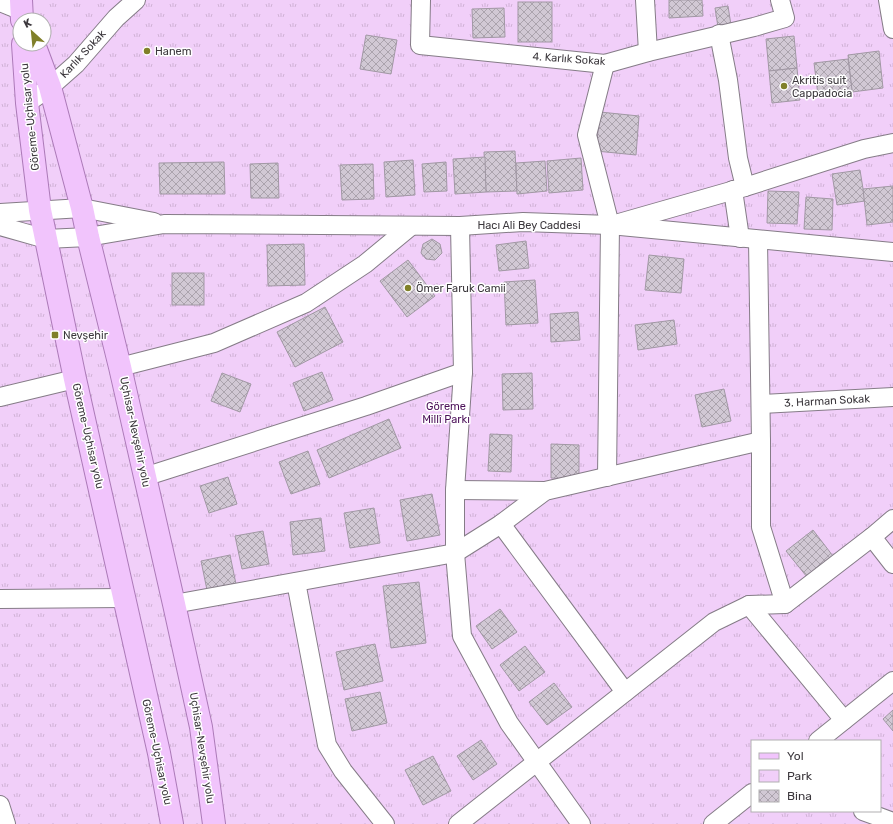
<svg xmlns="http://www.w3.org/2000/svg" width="893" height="824" font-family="Rubik,sans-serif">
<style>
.park{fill:url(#park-tufts);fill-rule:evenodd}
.building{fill:url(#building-cross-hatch);stroke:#a198a4}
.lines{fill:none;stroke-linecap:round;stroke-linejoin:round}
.minor-casing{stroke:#857c87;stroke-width:20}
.major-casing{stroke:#ac7ab8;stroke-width:24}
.minor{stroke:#fff;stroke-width:18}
.major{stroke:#f1c4fc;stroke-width:22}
.poi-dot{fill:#808029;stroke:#fff;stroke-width:1.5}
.labels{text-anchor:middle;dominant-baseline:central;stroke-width:3;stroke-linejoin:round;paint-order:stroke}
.poi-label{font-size:11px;fill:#3c383d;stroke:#fff;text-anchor:start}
.street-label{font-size:11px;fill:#3c383d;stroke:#fff}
.park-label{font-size:11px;fill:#4c1159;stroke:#fff}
</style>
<defs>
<pattern id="park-tufts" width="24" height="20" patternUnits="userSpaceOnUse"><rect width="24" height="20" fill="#f1cff9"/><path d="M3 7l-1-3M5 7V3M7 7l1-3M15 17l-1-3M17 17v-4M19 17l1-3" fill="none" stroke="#d0b2d6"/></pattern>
<pattern id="building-cross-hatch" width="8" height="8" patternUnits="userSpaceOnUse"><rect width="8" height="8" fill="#d1c8d4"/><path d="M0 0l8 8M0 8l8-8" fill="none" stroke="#aba3ad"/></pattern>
</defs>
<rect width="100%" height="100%" fill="#faf0fd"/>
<path class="park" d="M0 0H893V824H0ZM20 20H44V44H20ZM752 741H880V811H752Z"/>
<g class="building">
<polygon points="669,0 702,0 703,16 669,18"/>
<rect x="518" y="2" width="34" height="40"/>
<polygon points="728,6 731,25 718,27 715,8"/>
<polygon points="504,8 505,37 473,38 472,9"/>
<polygon points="366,35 397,40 391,74 360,69"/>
<polygon points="794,36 797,68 769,71 766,39"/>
<polygon points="879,51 883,88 852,92 848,55"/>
<polygon points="848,59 852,90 818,95 814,63"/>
<polygon points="797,68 800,100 772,103 769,71"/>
<polygon points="600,112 639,116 636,155 596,151"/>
<polygon points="515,151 517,191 486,192 484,152"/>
<polygon points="485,157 486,192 455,194 453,159"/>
<polygon points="581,158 583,190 549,193 547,161"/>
<polygon points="413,160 415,195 386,197 384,162"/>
<polygon points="545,161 547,191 517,194 516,163"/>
<polygon points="224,162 225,194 160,194 159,163"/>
<polygon points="446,162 447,191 424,192 422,164"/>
<polygon points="278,163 279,198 251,198 250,164"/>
<polygon points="373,164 374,199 342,200 340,165"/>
<polygon points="860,170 865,201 837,205 832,174"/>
<polygon points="893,186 893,222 867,225 863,189"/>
<polygon points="768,191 799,192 797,224 767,223"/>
<polygon points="806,197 833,199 832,230 804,229"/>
<polygon points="432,239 440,244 442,253 435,260 426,259 421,253 423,244"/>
<polygon points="526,241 529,268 499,271 496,245"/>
<polygon points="304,244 305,285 268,286 267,245"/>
<polygon points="649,255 684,259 681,293 645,290"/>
<polygon points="408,260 435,296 407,317 380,281"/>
<rect x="172" y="273" width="32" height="32"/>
<polygon points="535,280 538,323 506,325 504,282"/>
<polygon points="325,307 343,342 295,367 277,332"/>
<polygon points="578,312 580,340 551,342 550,314"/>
<polygon points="674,320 677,344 638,350 635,325"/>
<polygon points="322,372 333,400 304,411 293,383"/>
<polygon points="222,373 251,384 240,412 211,401"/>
<polygon points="532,373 533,409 503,410 502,374"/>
<polygon points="724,389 731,421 702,427 695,395"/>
<polygon points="389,419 401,448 329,478 317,450"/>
<polygon points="490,434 512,435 511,472 488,471"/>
<polygon points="551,444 579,445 579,479 551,478"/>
<polygon points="308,451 320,484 291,494 279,462"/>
<polygon points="228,477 237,504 209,513 200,486"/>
<polygon points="432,494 440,535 407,541 400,500"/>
<polygon points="374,508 380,543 350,548 344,513"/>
<polygon points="321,518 325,551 293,555 290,522"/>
<polygon points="813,530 833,556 807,577 786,551"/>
<polygon points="263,531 269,564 242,569 235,536"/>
<polygon points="230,555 236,584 207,590 201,561"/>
<polygon points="419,582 426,643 391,648 383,586"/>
<polygon points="500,609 517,632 492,649 476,626"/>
<polygon points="375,644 383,681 344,690 336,652"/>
<polygon points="525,646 545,672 519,691 500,665"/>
<polygon points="554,683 572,707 547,725 529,702"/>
<polygon points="380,692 387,723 352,731 345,699"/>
<polygon points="893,710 893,731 883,719"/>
<polygon points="481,740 497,764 473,780 457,756"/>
<polygon points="433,756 451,791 423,805 405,770"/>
</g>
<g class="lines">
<g class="minor-casing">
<g id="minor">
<polyline points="421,0 420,45 605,64 648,52 754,27 785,18 780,0"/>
<polyline points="645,0 648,52"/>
<polyline points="888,0 893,29"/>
<polyline points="0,2 22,11"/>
<polyline points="719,34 728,80 738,158 745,187"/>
<polyline points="605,64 587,135 610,225 607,477"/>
<polyline points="27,103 50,87 76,64 116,18 136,0"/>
<polyline points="733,190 740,238"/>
<polyline points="0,213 82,208 154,222"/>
<polyline points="619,223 745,187 864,149 893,143"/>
<polyline points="0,226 46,239 88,237 164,224 460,226 523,222 610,225 893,252"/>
<polyline points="460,226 463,372 455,490 455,553 462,636 509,723 581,824"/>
<polyline points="758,240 761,441 761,527 785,604"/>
<polyline points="120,367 214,343 306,303 365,264 411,226"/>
<polyline points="0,397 75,379"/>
<polyline points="761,404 893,397"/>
<polyline points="144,477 366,406 463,372"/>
<polyline points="455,490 545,491"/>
<polyline points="501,524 625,692"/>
<polyline points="872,537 893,564"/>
<polyline points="296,582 327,745 343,771 385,824"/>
<polyline points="0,599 124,598"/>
<polyline points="174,604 455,553 501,524 545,491 761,441"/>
<polyline points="749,605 844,720"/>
<polyline points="818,741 893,681"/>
<polyline points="0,805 6,824"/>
<polyline points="863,811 893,822"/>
<polyline points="458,824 714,622 749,605 785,604 872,537 893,519"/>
<polyline points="713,824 752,793"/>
</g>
</g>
<g class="major-casing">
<g id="major">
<polyline points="21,0 22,20"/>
<polyline points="23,44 27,103 40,210 75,379 159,753 172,824"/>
<polyline points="34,44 50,87 82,208 88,237 120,367 174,604 201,727 214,824"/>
</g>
</g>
<use href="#minor" class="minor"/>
<use href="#major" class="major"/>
</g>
<g class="poi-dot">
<circle cx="147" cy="51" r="4"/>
<circle cx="784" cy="86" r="4"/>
<circle cx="408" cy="288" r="4"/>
<rect x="51" y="331" width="8" height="8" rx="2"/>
</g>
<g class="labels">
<g class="poi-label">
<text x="155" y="51">Hanem</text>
<text x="792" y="80">Akritis suit<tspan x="792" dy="13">Cappadocia</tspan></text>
<text x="416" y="288">Ömer Faruk Camii</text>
<text x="63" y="335">Nevşehir</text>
</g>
<g class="street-label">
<text transform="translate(83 54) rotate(-47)">Karlık Sokak</text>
<text transform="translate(569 59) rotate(4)">4. Karlık Sokak</text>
<text transform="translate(30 117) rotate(-96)">Göreme-Uçhisar yolu</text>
<text x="529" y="225">Hacı Ali Bey Caddesi</text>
<text transform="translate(827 401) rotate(-3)">3. Harman Sokak</text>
<text transform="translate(135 432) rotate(78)">Uçhisar-Nevşehir yolu</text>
<text transform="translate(88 436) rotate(77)">Göreme-Uçhisar yolu</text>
<text transform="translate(202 748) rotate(81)">Uçhisar-Nevşehir yolu</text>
<text transform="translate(157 752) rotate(78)">Göreme-Uçhisar yolu</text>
</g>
<g class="park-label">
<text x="446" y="406">Göreme<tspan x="446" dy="13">Millî Parkı</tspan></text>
</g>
</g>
<rect x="751" y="740" width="130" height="72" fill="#ffffff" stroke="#b1afb1"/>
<rect x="759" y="753" width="20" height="6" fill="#f1c4fc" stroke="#b1afb1"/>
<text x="787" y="760" font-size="12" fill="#3c383d">Yol</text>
<rect x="759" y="770" width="20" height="12" fill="url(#park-tufts)" stroke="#b1afb1"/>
<text x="787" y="780" font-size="12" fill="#3c383d">Park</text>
<rect x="759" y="790" width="20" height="12" fill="url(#building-cross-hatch)" stroke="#b1afb1"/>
<text x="787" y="800" font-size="12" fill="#3c383d">Bina</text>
<g transform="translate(32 32) rotate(333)"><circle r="19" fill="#ffffff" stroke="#b1afb1"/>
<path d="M0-3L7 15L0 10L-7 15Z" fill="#808029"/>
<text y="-6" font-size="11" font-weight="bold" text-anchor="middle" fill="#3c383d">K</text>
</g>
</svg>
